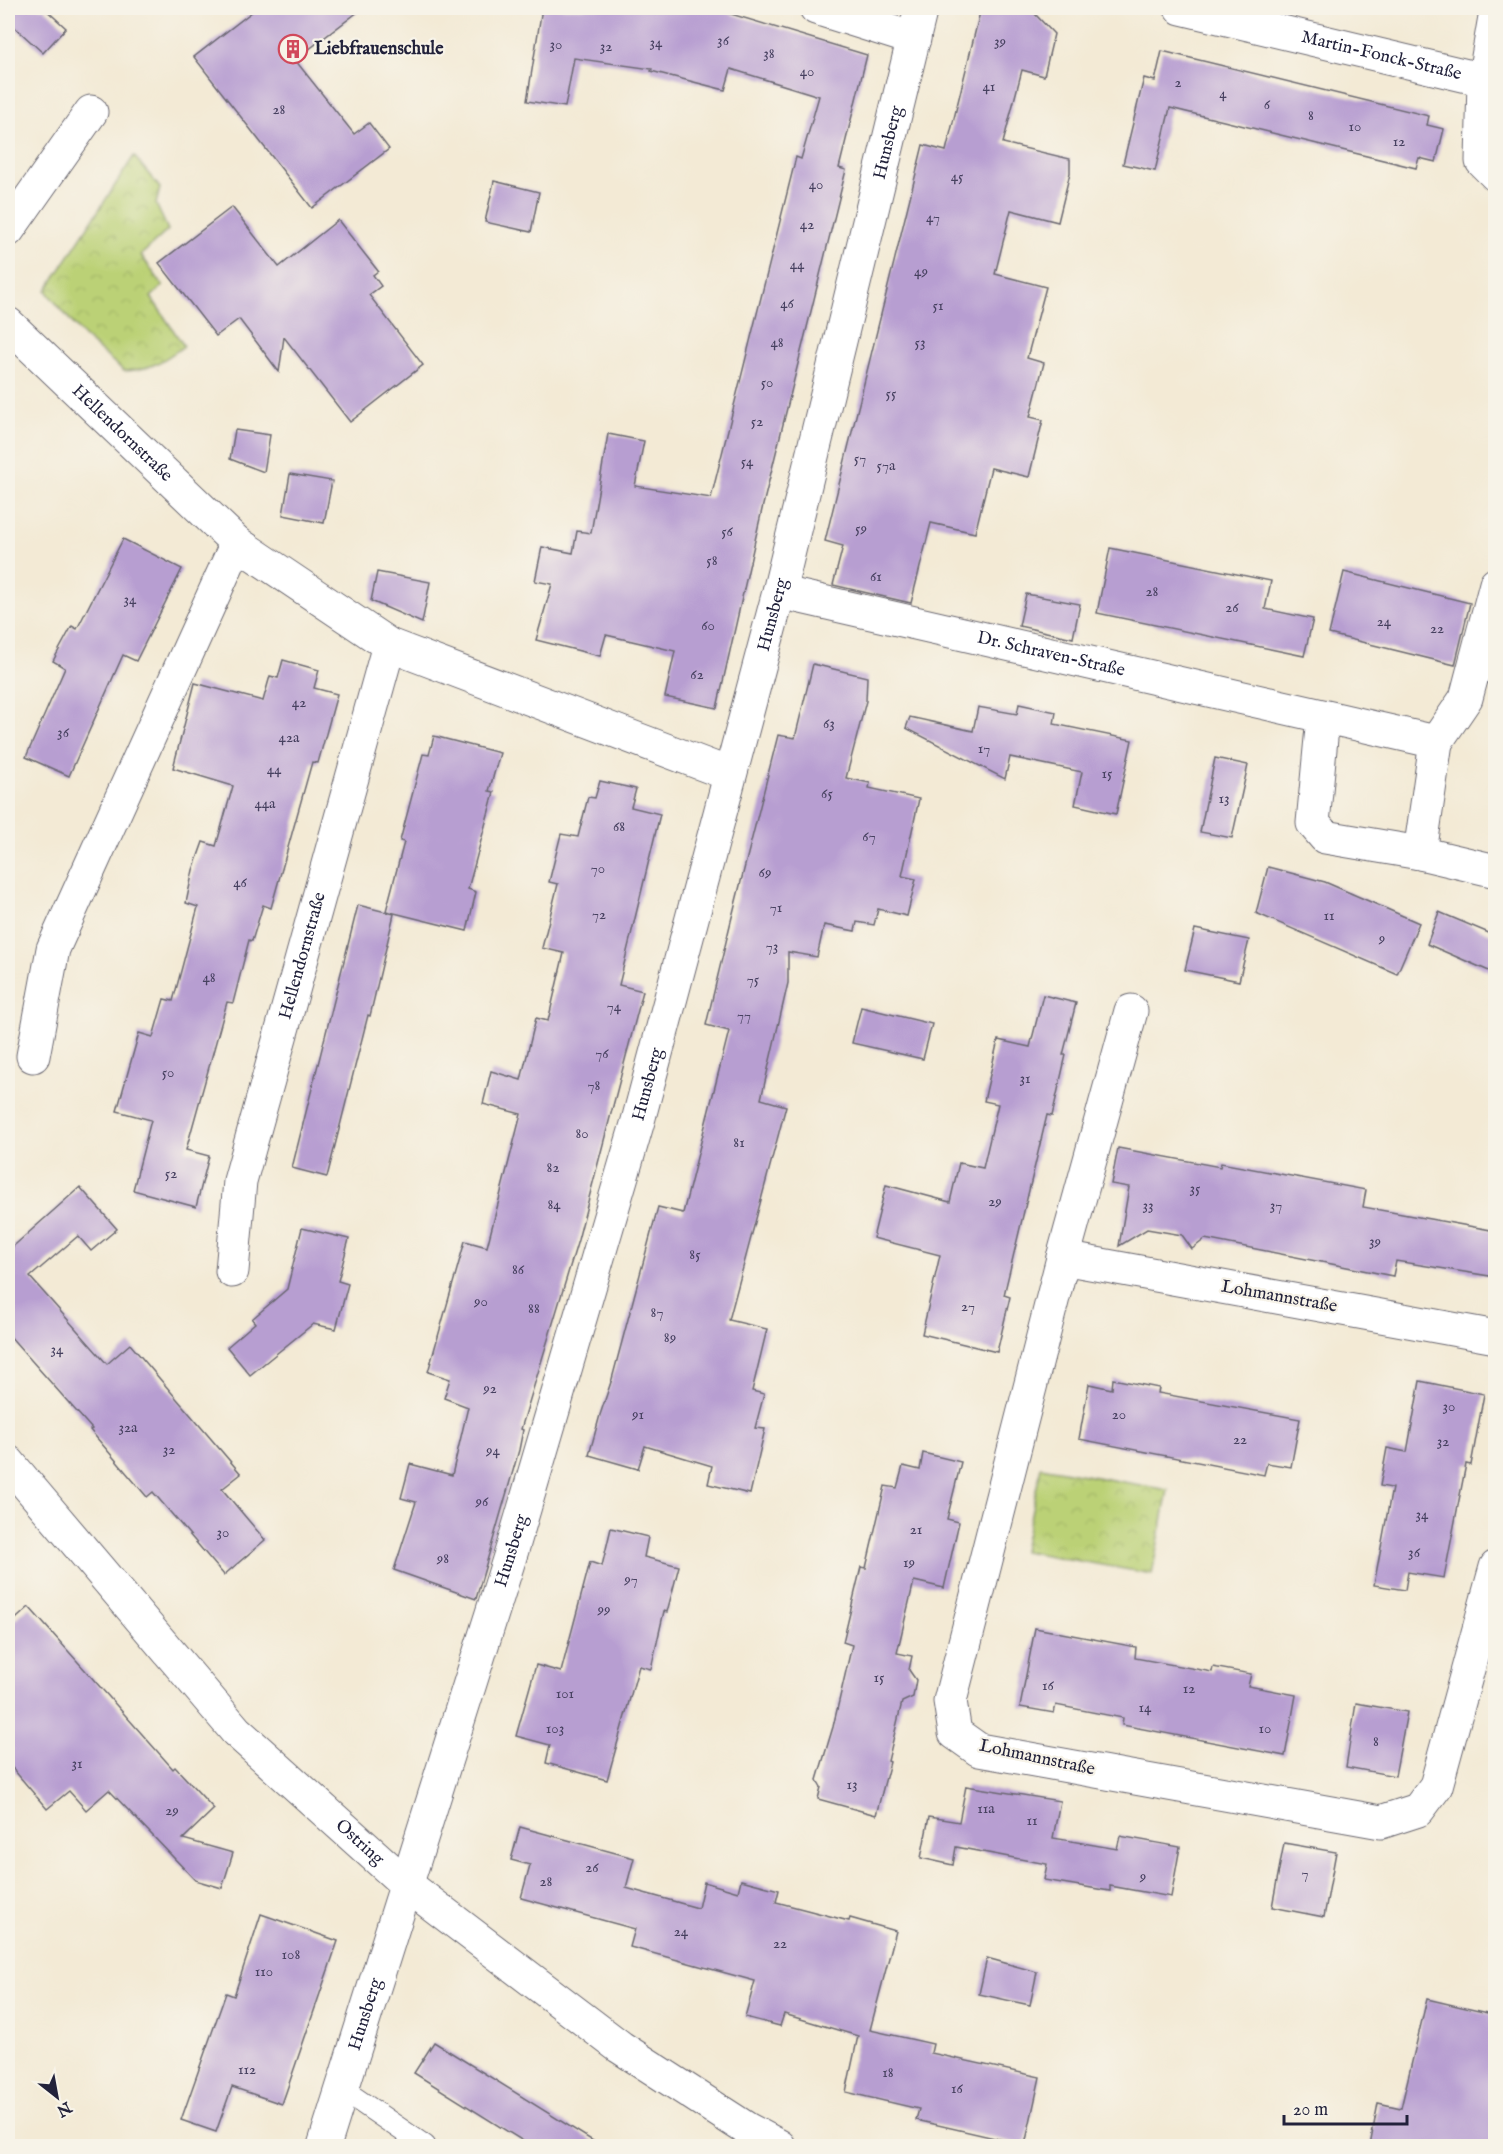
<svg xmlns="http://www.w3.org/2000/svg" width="1503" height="2154" font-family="'IM FELL English',serif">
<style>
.park{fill:url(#park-crowns);stroke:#6e7a58;stroke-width:1.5}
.building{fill:#b79ed1}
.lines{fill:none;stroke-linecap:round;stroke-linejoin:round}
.service-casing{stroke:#6b6871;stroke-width:23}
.minor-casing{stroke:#6b6871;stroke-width:35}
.tertiary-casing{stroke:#6b6871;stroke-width:35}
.service{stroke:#fff;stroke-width:21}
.minor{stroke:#fff;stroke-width:33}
.tertiary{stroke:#fff;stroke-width:33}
.labels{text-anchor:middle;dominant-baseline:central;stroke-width:4.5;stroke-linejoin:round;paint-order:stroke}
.number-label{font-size:15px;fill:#474160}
.poi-label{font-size:18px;font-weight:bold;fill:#22223b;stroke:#f7f3e8;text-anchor:start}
.street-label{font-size:18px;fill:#22223b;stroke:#f7f3e8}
</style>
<defs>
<pattern id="park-crowns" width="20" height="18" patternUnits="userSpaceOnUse" patternTransform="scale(1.5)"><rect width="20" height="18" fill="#bbd176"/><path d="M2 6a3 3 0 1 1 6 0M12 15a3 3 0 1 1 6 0" fill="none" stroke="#a0b367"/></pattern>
</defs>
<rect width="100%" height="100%" fill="#f7f3e8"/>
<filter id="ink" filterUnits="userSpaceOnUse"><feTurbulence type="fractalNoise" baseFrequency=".0167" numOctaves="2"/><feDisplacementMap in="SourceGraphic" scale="12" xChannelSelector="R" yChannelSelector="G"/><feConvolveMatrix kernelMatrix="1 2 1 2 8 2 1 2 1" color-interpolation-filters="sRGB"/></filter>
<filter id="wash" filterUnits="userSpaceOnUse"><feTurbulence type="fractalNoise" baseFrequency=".008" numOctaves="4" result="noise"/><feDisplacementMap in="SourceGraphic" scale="24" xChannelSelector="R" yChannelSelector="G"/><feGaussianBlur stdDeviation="1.35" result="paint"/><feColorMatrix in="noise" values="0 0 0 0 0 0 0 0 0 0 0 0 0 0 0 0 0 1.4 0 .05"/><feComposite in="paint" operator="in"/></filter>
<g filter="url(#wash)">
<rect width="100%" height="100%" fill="#f3ead5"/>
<g class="park">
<path d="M134 156 160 188 156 204 168 230 141 255 163 286 151 297 184 346C163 361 151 370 124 371L84 337 46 291Z"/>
<polygon points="1041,1467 1168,1490 1152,1574 1023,1551"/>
</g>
<g id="blocks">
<g class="building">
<polygon points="8,8 44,8 66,28 43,53 8,21"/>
<polygon points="257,8 363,8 295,60 354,134 369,123 389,149 312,208 194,57"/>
<polygon points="542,8 711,8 867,55 839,168 846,170 763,505 717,708 665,697 675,651 606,635 600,656 536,640 552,584 535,581 542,547 573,553 577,531 591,533 608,434 644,441 635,486 711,498 796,157 801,159 819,96 731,69 725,90 651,71 652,69 574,58 565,107 527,101"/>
<polygon points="981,8 1014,8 1034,13 1054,34 1044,76 1022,70 1003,143 1070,159 1070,173 1058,222 1011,210 995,274 1046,287 1027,358 1044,363 1030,417 1043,420 1029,477 991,468 975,533 931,523 911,603 833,585 843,546 825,541 923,145 946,151"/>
<polygon points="1162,51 1429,116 1427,125 1444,129 1436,162 1419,158 1416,168 1170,108 1155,171 1123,164 1144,78 1155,81"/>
<polygon points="494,181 539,192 531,232 485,222"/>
<polygon points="232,207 279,267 338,220 378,271 373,275 381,286 369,295 423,365 350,422 284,337 279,372 239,319 216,336 159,263"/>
<polygon points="235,430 270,435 264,472 230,459"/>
<polygon points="290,474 332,481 324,523 283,515"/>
<polygon points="123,539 182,569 136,661 123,655 69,776 26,757 65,668 53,661 72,626 77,629"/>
<polygon points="1110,548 1271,581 1265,609 1313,619 1304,656 1097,613"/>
<polygon points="377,572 430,582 422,623 371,601"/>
<polygon points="1344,572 1470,603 1455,665 1329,634"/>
<polygon points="1026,594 1080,604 1073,638 1019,626"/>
<polygon points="283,660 319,670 314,688 337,694 318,763 312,762 271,908 263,905 252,941 249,940 233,1003 227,1002 186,1150 209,1156 196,1207 133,1190 151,1120 117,1111 139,1033 153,1037 164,999 173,1001 198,907 186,903 193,870 203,842 216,846 233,786 173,768 195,683 263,701 270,676 278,678"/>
<polygon points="813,664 867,677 866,701 846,778 870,783 869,788 919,799 902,876 916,879 907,916 878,909 874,925 857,922 855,931 824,925 817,957 788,952 788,983 761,1099 786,1106 729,1320 767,1329 752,1391 764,1394 755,1428 765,1429 750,1494 708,1484 712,1466 645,1446 638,1469 589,1455 600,1415 612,1379 658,1207 683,1213 729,1031 706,1025 731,921 778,735 795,738"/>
<polygon points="1019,704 1056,712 1054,724 1132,740 1116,814 1075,805 1082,772 1010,757 1005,779 906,728 910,717 973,731 978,707 1017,714"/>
<polygon points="434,736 500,753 489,791 494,792 468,889 476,892 467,931 386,911 404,842 400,841 423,754 429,755"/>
<polygon points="1215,758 1248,765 1232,838 1200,832"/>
<polygon points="600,781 636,789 631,807 660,814 619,985 643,991 578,1240 521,1429 523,1430 519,1450 476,1599 394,1570 416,1502 401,1498 410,1464 452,1475 468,1407 444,1398 450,1379 428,1372 465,1241 487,1247 521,1114 483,1104 491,1071 521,1080 536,1018 548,1021 564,953 542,948 558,884 549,882 561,834 578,837 588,797 595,798"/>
<polygon points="1268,867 1325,882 1419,923 1397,974 1256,913"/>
<polygon points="358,905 394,914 370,1016 368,1015 327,1177 292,1168"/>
<polygon points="1439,912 1496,936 1496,974 1427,944"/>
<polygon points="1195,929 1249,940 1239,981 1185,970"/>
<polygon points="1043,995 1076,1003 1063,1055 1066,1055 1052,1116 1047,1115 1004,1295 1010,1297 997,1352 922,1334 940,1255 873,1238 886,1185 950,1202 959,1163 983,1168 998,1104 984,1101 998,1040 1030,1047"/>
<polygon points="861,1007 932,1024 923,1059 852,1043"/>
<polygon points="1118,1148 1220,1167 1221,1163 1366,1190 1363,1207 1496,1231 1496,1277 1396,1261 1393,1276 1205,1239 1192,1249 1182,1235 1147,1229 1119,1246 1129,1187 1111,1184"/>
<polygon points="80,1187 117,1229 91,1251 78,1236 30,1277 107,1364 130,1344 241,1474 222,1489 265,1540 224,1575 153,1492 147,1497 90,1430 92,1429 8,1334 8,1251"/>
<polygon points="302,1228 349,1239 338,1281 348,1284 336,1329 313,1324 250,1375 227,1347 255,1323 252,1319 287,1289"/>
<polygon points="1113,1379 1159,1388 1158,1393 1300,1419 1291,1467 1267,1463 1264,1475 1079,1439 1089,1384 1112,1389"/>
<polygon points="1420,1381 1484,1394 1471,1465 1466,1464 1444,1578 1408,1572 1405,1590 1374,1585 1392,1488 1380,1486 1387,1448 1407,1452"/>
<polygon points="923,1453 961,1462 947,1519 959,1522 944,1588 914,1581 897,1653 912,1656 909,1670 916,1680 913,1697 902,1702 888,1761 890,1762 876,1815 818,1799 821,1787 817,1780 833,1727 852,1645 843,1642 861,1567 866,1568 885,1486 897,1488 903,1466 920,1470"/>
<polygon points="611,1528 648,1537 644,1557 679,1566 667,1612 664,1611 651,1669 639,1666 607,1780 546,1763 550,1745 516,1736 536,1665 561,1672 590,1562 602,1566"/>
<polygon points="29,1607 173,1769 175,1767 214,1809 183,1839 233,1853 222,1888 195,1880 109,1790 86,1810 69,1791 47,1809 8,1763 8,1626"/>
<polygon points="1035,1628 1136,1647 1135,1658 1212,1672 1213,1667 1251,1674 1248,1686 1296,1695 1285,1756 1122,1725 1123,1718 1056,1705 1054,1713 1020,1707"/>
<polygon points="1356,1703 1407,1712 1395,1776 1346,1767"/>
<polygon points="966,1786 1060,1801 1053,1838 1117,1849 1120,1836 1180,1847 1171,1897 1110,1886 1110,1891 1044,1880 1047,1864 956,1847 953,1865 921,1858 929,1817 959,1822"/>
<polygon points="520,1827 634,1858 626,1888 698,1908 704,1882 738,1892 741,1880 779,1890 776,1902 849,1921 850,1918 896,1931 870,2030 933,2044 931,2053 1040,2077 1025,2145 916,2120 919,2109 846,2092 858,2036 784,2014 780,2026 745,2017 755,1981 630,1947 635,1929 521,1898 530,1865 511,1860"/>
<polygon points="1284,1843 1336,1852 1324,1917 1272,1907"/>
<polygon points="261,1914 338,1941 282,2104 232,2087 216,2132 181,2120 226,1993 234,1996"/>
<polygon points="987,1958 1037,1972 1030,2005 979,1994"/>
<polygon points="1427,1999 1496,2015 1496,2146 1370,2146 1378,2103 1401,2108"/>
<polygon points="434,2042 601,2146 531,2146 414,2073"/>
</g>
</g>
</g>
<g filter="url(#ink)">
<use href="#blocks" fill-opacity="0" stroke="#6b6871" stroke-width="1.5"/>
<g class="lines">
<g class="service-casing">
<polyline id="service" points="342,2089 425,2146"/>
</g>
<g class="minor-casing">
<g id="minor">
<polyline points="816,8 914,39"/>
<path id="s1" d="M1181 8 1484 80 1482 161 1496 175"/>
<polyline points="1484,80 1496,11"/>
<polyline points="8,230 91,112"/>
<path id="s2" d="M8 324 237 543 389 645 729 774"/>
<path id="s3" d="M779 592 1436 742 1420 853"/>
<polyline points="1323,717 1313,823 1325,837 1420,853 1496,871"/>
<polyline points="1436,742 1466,698 1496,584"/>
<polyline points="33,1056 53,949 237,543"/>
<polyline points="1063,1258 1131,1011"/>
<path id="s4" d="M232 1271 240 1181 389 645"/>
<polyline points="1496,1337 1063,1258 950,1701 955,1733 979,1750 1381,1822 1418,1810 1436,1786 1496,1567"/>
<path id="s5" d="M324 2146 512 1550 638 1121 779 592 921 8"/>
</g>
</g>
<g class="tertiary-casing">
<g id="tertiary">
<path id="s6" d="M8 1462 236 1731 407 1885 620 2047 747 2129 779 2146"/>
</g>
</g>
<use href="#service" class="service"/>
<use href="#minor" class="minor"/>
<use href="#tertiary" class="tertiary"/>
</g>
</g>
<defs>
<g id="building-ring" transform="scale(1.5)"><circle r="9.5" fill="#f7f3e8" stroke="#d1495b" stroke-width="1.5"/><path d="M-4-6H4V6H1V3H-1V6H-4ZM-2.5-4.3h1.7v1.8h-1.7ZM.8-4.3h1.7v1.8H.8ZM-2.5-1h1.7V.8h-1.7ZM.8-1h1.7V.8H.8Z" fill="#d1495b"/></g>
</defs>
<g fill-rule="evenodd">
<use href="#building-ring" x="293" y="49"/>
</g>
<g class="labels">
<g class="number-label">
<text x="723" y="40">36</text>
<text x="1000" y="41">39</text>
<text x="656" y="42">34</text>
<text x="556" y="44">30</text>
<text x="606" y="46">32</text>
<text x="769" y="53">38</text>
<text x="807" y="71">40</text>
<text x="1178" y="82">2</text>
<text x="989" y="86">41</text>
<text x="1223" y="93">4</text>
<text x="1267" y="104">6</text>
<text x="279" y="109">28</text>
<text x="1311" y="115">8</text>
<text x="1355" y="126">10</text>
<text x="1399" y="141">12</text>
<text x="957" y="176">45</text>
<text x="816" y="184">40</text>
<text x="933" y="217">47</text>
<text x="807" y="224">42</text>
<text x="797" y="264">44</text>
<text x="921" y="271">49</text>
<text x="787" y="303">46</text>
<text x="938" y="305">51</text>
<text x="777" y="342">48</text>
<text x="920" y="342">53</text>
<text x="767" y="382">50</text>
<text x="891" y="393">55</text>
<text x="757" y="421">52</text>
<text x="860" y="458">57</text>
<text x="747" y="461">54</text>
<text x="886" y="465">57a</text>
<text x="861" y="528">59</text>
<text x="727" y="531">56</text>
<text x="712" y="560">58</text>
<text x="876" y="576">61</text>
<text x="1152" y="591">28</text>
<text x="130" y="599">34</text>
<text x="1232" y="607">26</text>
<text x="1384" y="621">24</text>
<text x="708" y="625">60</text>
<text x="1437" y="628">22</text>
<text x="697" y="674">62</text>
<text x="299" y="702">42</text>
<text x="829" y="723">63</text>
<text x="63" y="732">36</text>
<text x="289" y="737">42a</text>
<text x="984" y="748">17</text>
<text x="274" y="769">44</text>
<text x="1107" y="773">15</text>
<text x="827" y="793">65</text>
<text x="1224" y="798">13</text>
<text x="265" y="803">44a</text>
<text x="619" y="826">68</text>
<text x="869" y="836">67</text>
<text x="598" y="868">70</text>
<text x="765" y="872">69</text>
<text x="240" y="882">46</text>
<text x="776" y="907">71</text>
<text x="599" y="914">72</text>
<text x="1329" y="915">11</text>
<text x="1382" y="938">9</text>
<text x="772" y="946">73</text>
<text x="209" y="977">48</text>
<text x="753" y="979">75</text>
<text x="614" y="1006">74</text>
<text x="744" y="1015">77</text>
<text x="602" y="1053">76</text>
<text x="168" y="1072">50</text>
<text x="1025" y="1078">31</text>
<text x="594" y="1085">78</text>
<text x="582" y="1133">80</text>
<text x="739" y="1142">81</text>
<text x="553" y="1167">82</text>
<text x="171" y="1173">52</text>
<text x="1195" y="1188">35</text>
<text x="995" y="1201">29</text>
<text x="554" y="1204">84</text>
<text x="1148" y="1205">33</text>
<text x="1276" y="1205">37</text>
<text x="1375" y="1241">39</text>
<text x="695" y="1254">85</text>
<text x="518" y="1269">86</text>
<text x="481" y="1301">90</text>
<text x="968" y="1306">27</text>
<text x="534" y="1308">88</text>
<text x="657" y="1312">87</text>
<text x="670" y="1337">89</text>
<text x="57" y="1349">34</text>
<text x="490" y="1388">92</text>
<text x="1449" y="1406">30</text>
<text x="638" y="1414">91</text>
<text x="1119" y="1414">20</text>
<text x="128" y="1427">32a</text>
<text x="1240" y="1439">22</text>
<text x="1443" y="1441">32</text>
<text x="169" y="1449">32</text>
<text x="493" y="1450">94</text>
<text x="482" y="1501">96</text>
<text x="1422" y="1514">34</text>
<text x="916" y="1529">21</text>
<text x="223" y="1532">30</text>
<text x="1414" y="1552">36</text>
<text x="443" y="1558">98</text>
<text x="909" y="1562">19</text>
<text x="631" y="1579">97</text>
<text x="604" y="1609">99</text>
<text x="879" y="1677">15</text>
<text x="1048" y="1685">16</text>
<text x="1189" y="1688">12</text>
<text x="565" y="1693">101</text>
<text x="1145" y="1707">14</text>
<text x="555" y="1728">103</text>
<text x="1265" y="1728">10</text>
<text x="1376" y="1741">8</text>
<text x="77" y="1763">31</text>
<text x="852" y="1784">13</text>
<text x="986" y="1808">11a</text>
<text x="172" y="1810">29</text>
<text x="1032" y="1820">11</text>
<text x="592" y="1867">26</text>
<text x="1305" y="1873">7</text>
<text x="1143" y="1876">9</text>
<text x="546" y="1881">28</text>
<text x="681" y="1931">24</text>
<text x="780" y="1943">22</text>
<text x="291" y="1954">108</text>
<text x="264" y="1971">110</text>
<text x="247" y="2069">112</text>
<text x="888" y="2072">18</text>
<text x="957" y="2088">16</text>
</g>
<g class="poi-label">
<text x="314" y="49">Liebfrauenschule</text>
</g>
<g class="street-label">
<text stroke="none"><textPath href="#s1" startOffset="206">Martin-Fonck-Straße</textPath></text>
<text stroke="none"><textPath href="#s5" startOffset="2082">Hunsberg</textPath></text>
<text stroke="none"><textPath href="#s2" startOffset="158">Hellendornstraße</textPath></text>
<text stroke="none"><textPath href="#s5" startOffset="1596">Hunsberg</textPath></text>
<text stroke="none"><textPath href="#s3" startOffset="279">Dr. Schraven-Straße</textPath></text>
<text stroke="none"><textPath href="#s4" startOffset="324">Hellendornstraße</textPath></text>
<text stroke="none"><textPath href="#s5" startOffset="1110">Hunsberg</textPath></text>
<text transform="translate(1279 1297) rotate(10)">Lohmannstraße</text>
<text stroke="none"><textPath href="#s5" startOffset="624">Hunsberg</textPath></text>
<text transform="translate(1037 1758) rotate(12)">Lohmannstraße</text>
<text stroke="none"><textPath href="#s6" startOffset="519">Ostring</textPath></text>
<text stroke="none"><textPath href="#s5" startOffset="138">Hunsberg</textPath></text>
</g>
</g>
<rect width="1503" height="2154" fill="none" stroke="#f7f3e8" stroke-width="30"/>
<g transform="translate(57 2097) rotate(149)" stroke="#f7f3e8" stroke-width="4.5" paint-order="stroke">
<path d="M0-4.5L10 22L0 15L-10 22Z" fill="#22223b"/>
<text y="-9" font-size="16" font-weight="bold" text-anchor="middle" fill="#22223b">N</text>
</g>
<path d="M1284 2115v9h123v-9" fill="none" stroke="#22223b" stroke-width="3"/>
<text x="1293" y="2115" font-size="18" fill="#22223b" stroke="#f7f3e8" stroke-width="4.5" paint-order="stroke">20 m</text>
</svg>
